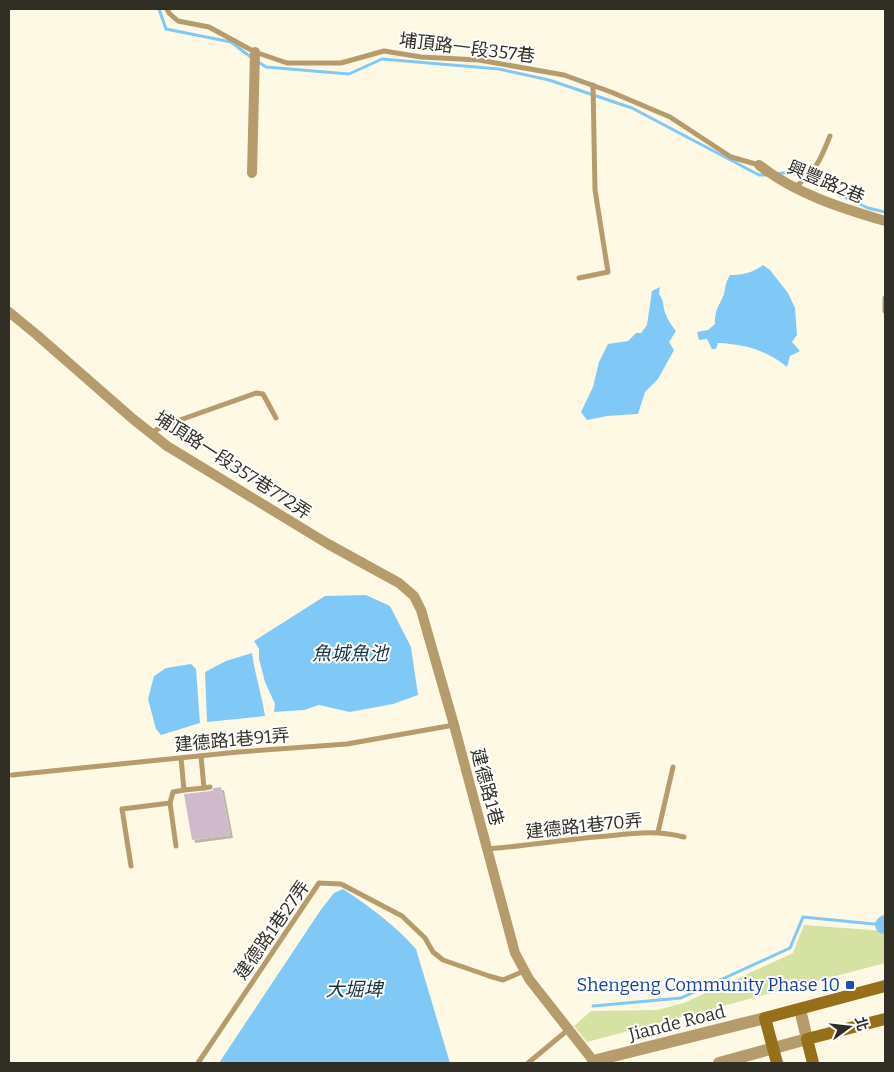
<svg xmlns="http://www.w3.org/2000/svg" width="894" height="1072" font-family="Bitter,'Noto Sans TC',serif">
<style>
.green{fill:#d6e2a3}
.water{fill:#80c9f6}
.lines{fill:none;stroke-linecap:round;stroke-linejoin:round}
.stream{stroke:#80c9f6;stroke-width:3}
.river{stroke:#80c9f6;stroke-width:18}
.building{fill:#d0b9cb;filter:url(#shadow)}
.service{stroke:#b69c6d;stroke-width:5}
.minor{stroke:#b69c6d;stroke-width:10}
.tertiary{stroke:#b69c6d;stroke-width:12}
.secondary{stroke:#956f1a;stroke-width:12}
.transit-dot{fill:#1a4fb4;stroke:#fff;stroke-width:2}
.labels{text-anchor:middle;dominant-baseline:central;stroke-width:4;stroke-linejoin:round;paint-order:stroke}
.street-label{font-size:18px;fill:#312f25;stroke:#fff}
.transit-label{font-size:18px;fill:#164399;stroke:#fff;text-anchor:end}
.water-label{font-size:19px;font-style:italic;fill:#143547;stroke:#fff}
</style>
<defs>
<filter id="shadow"><feDropShadow dx="3" dy="3" stdDeviation="0" flood-color="#0004"/></filter>
</defs>
<rect width="100%" height="100%" fill="#fef9e4"/>
<polygon class="green" points="804,925 885,931 885,963 587,1042 574,1026 591,1011 657,1010 684,1003 793,953"/>
<g class="water">
<path d="M763 265 770 270 788 293 795 308 797 335 792 342 800 351 790 356 787 367C766 350 744 344 718 343L716 349H712L707 339 699 340 697 332 708 330 715 324C715 308 719 307 724 294 726 285 725 284 730 275 743 275 752 273 763 265Z"/>
<path d="M660 287 659 294C663 300 663 302 664 309 666 317 671 325 676 331L669 342 674 350 658 379 645 392 638 414 607 416 587 420 581 412 593 387 599 362 608 344 628 341 636 333H641L647 325 652 291Z"/>
<polygon points="366,595 390,606 411,647 418,695 393,704 350,712 319,705 304,710 274,712 275,704 265,682 259,659 259,649 254,641 325,596"/>
<path d="M252 653C255 675 262 695 265 716L207 722 205 672 226 661Z"/>
<polygon points="191,664 196,669 200,723 161,735 156,729 148,699 154,676 166,668"/>
<path d="M343 889C369 906 396 926 416 949L450 1063H219L320 911 334 893Z"/>
</g>
<g class="lines">
<g class="stream">
<polyline points="159,9 166,29 231,42 252,58"/>
<polyline points="257,61 266,67 349,74 382,59 499,69 549,80 632,108 759,175 768,175"/>
<polyline points="776,174 790,172 868,208 885,212"/>
<polyline points="593,1006 681,998 790,948 803,917 884,925"/>
</g>
<polyline class="river" points="884,925 885,924"/>
</g>
<polygon class="building" points="221,787 230,835 192,840 184,794 211,791 214,788"/>
<g class="lines">
<g class="service">
<polyline points="167,9 169,13 178,21 209,27 255,52 287,63 341,63 384,51 421,57 479,60 564,75 611,92 670,117 731,157 759,165"/>
<path d="M794 188C816 171 820 161 830 136"/>
<polyline points="579,278 608,272 595,190 593,85"/>
<polyline points="885,298 885,311"/>
<polyline points="151,433 163,426 256,393 263,394 276,418"/>
<polyline points="201,756 204,788 210,787"/>
<polyline points="12,775 238,752 347,744 454,725"/>
<polyline points="184,790 204,788"/>
<polyline points="658,832 673,767"/>
<polyline points="176,846 170,803 173,792 184,790 181,758"/>
<path d="M487 849C527 846 567 839 607 836 635 833 656 830 684 837"/>
<polyline points="131,866 122,809 170,803"/>
<polyline points="198,1063 319,883 341,884 402,916 425,938 433,952 443,960 489,976 503,980 524,971"/>
<polyline points="528,1063 569,1029"/>
</g>
<g class="minor">
<path d="M759 165C796 194 841 208 885 221"/>
<polyline points="252,173 255,52"/>
<polyline points="9,312 37,335 133,419 167,446 328,544 399,583 414,596 421,610 454,725 515,953 529,979 595,1063"/>
</g>
<g class="tertiary">
<polyline points="593,1061 765,1018"/>
<polyline points="719,1063 807,1039 800,1009"/>
</g>
<g class="secondary">
<polyline points="777,1063 765,1018 885,986"/>
<polyline points="813,1063 807,1039 885,1019"/>
</g>
</g>
<rect class="transit-dot" x="845" y="980" width="10" height="10" rx="2.5"/>
<g class="labels">
<g class="street-label">
<text transform="translate(467 48) rotate(7)">埔頂路一段357巷</text>
<text transform="translate(826 182) rotate(23)">興豐路2巷</text>
<text transform="translate(233 465) rotate(33)">埔頂路一段357巷772弄</text>
<text transform="translate(232 740) rotate(-5)">建德路1巷91弄</text>
<text transform="translate(487 787) rotate(75)">建德路1巷</text>
<text transform="translate(584 826) rotate(-6)">建德路1巷70弄</text>
<text transform="translate(272 930) rotate(-55)">建德路1巷27弄</text>
<text transform="translate(677 1023) rotate(-14)">Jiande Road</text>
</g>
<g class="transit-label">
<text x="840" y="985">Shengeng Community Phase 10</text>
</g>
<g class="water-label">
<text x="350" y="653">魚城魚池</text>
<text x="354" y="989">大堀埤</text>
</g>
</g>
<rect width="894" height="1072" fill="none" stroke="#312f25" stroke-width="20"/>
<g transform="translate(849 1027) rotate(75)" stroke="#ffffff" stroke-width="4" paint-order="stroke">
<path d="M0-4L9 19L0 12L-9 19Z" fill="#312f25"/>
<text y="-8" font-size="14" font-weight="bold" text-anchor="middle" fill="#312f25">北</text>
</g>
</svg>
